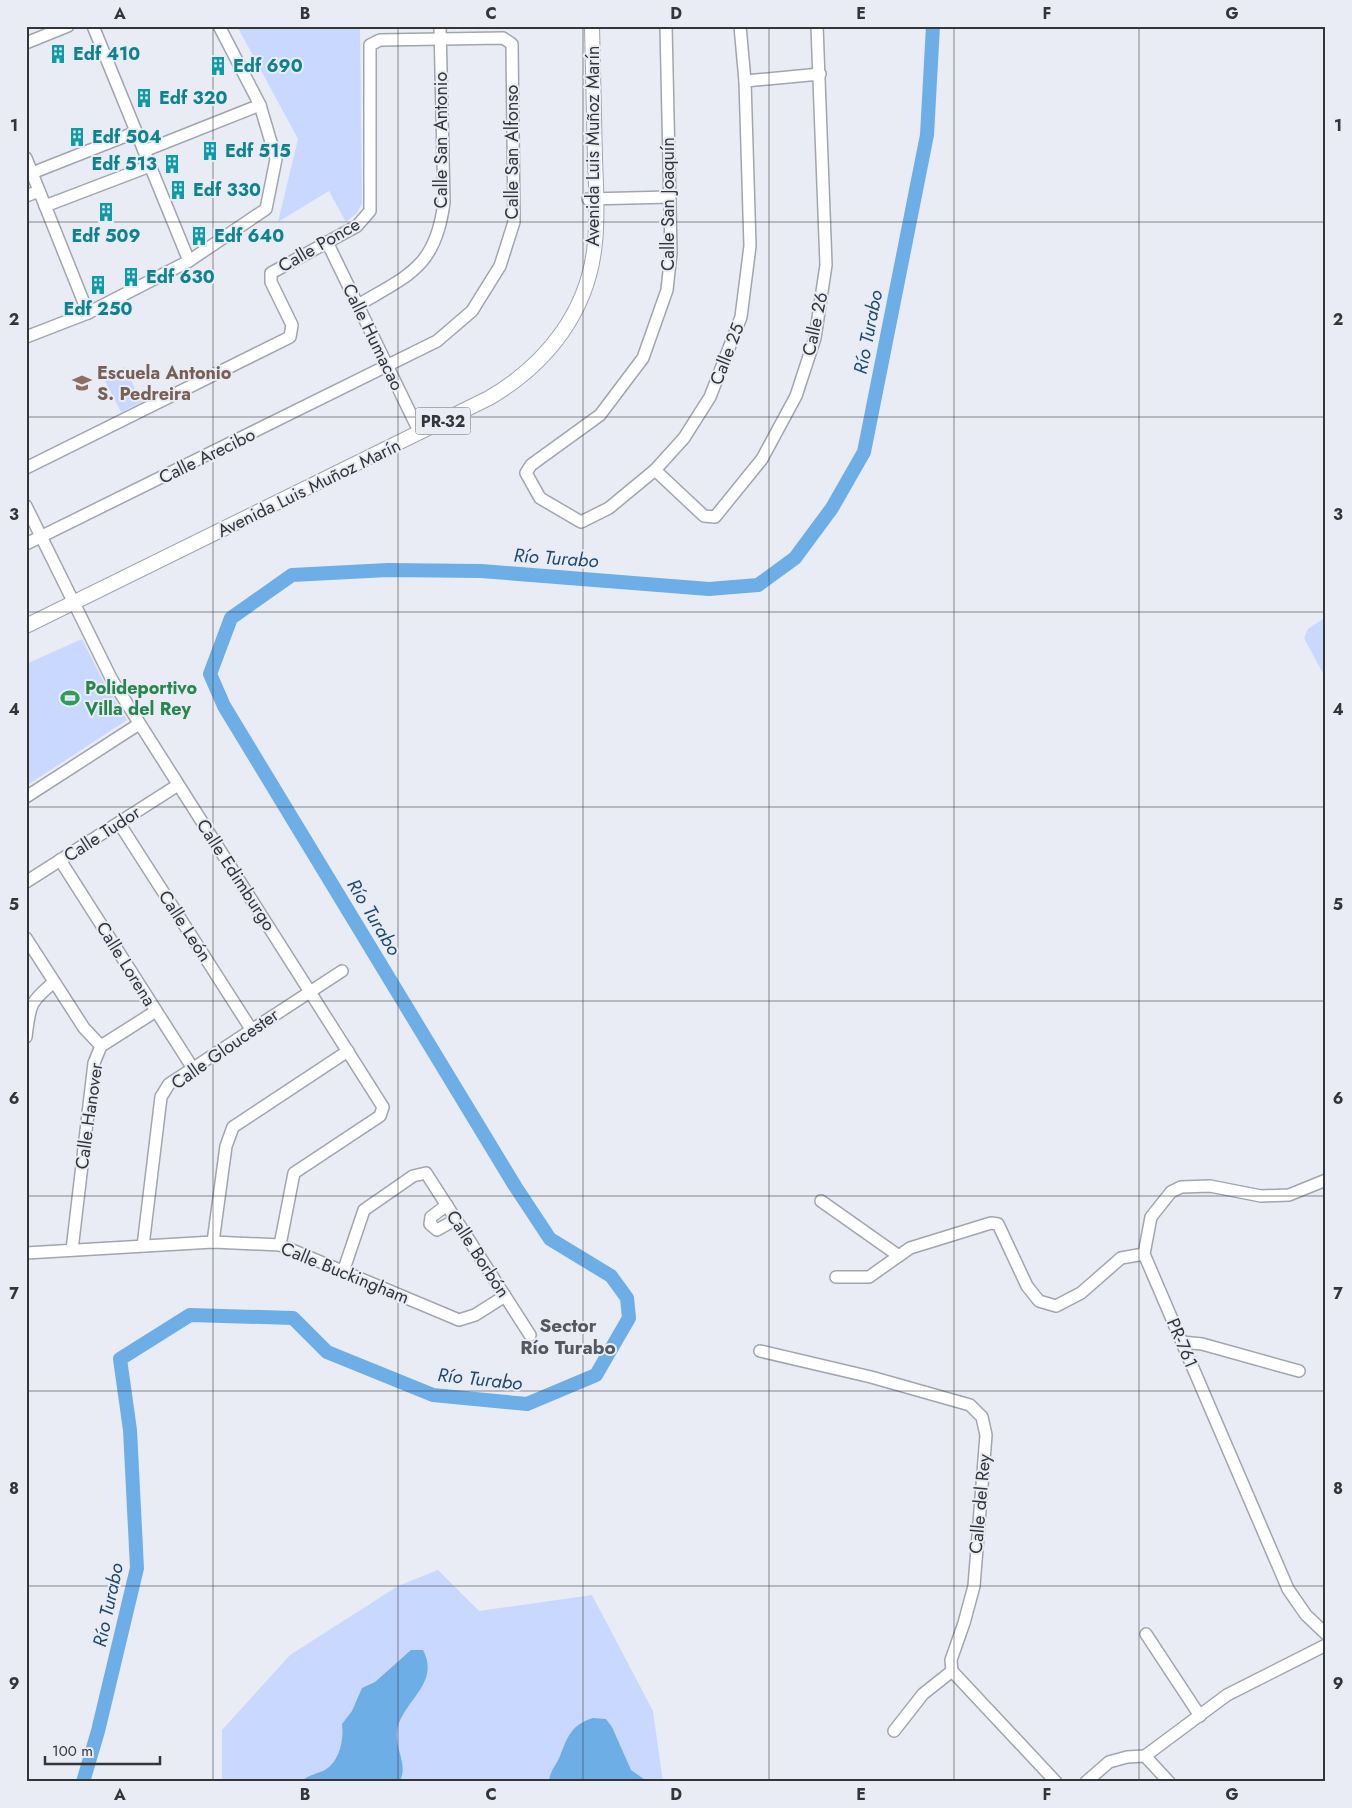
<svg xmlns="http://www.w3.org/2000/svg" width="1352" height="1808" font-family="Jost,sans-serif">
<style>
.green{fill:#c9d8fe}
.water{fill:#6eaee7}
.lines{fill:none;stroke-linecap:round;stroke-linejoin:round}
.river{stroke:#6eaee7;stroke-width:14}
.minor-casing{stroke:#a1a5ad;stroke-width:14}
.major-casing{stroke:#a1a5ad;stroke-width:16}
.minor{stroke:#fff;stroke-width:11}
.major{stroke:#fff;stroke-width:14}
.grid{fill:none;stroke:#343538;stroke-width:1;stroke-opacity:0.55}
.labels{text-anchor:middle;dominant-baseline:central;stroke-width:4;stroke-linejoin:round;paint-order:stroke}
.shield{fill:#e9ecf5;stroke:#6a6c71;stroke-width:1}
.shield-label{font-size:16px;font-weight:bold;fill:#343538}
.culture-label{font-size:18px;font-weight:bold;fill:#0d838f;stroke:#e9ecf5;text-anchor:start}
.street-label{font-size:18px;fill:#343538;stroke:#e9ecf5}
.education-label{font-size:18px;font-weight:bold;fill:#785e54;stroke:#e9ecf5;text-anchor:start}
.leisure-label{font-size:18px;font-weight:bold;fill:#27864d;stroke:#e9ecf5;text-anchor:start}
.water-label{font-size:19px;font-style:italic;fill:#1b496f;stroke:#e9ecf5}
.neighbourhood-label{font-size:19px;font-weight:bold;fill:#55585f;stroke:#e9ecf5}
.neatline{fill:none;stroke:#343538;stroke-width:2}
.grid-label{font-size:16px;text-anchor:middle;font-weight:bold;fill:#343538}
</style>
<rect width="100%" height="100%" fill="#e9ecf5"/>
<g class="green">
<polygon points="237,26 360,26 362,203 357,213 346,222 329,191 278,222 298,139"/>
<polygon points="124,367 142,402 121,412 103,377"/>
<polygon points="1326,617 1326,679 1304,638 1308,629"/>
<polygon points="82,639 102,679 127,720 26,786 26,664"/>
<polygon points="438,1570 479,1611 592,1595 653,1711 663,1782 222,1782 222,1730 290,1655 398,1586"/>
</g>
<g class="water">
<path d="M411 1650H423C440 1682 406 1699 398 1726 392 1746 410 1765 399 1782H301C307 1775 317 1774 325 1770 340 1761 344 1739 342 1724L352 1711 362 1688 375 1682Z"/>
<path d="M593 1718 606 1719 612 1727 631 1770 648 1782H549C550 1770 556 1766 560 1756 568 1736 571 1725 593 1718Z"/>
</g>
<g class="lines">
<polyline class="river" points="83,1782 98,1731 137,1568 130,1430 120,1359 190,1315 293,1318 327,1352 433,1395 527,1404 596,1375 629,1318 627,1298 611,1276 550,1239 515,1186 224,706 210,674 231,618 292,575 388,570 481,571 709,589 758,585 795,558 832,508 864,452 927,135 933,26"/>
<g class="minor-casing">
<g id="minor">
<polyline points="93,26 189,261"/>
<polyline points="666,26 671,253 667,290 643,358 600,415 531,465 526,473 540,498 581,522 609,508 655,470 684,438 710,397 741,317 750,246 745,81 740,26"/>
<polyline points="26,43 68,26"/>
<polyline points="745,81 820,74"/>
<polyline points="144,151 260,105"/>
<polyline points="26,158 88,313"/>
<polyline points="32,173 136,132"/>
<polyline points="26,196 39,191"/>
<polyline points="588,199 670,197"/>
<polyline points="45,206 150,166"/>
<polyline points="327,242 420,433"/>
<path d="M358 305C409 275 436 267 444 202L440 26"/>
<polyline points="26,337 88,313 189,261 266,209 276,159 260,105 219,26"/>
<polyline points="26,468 290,337 292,325 271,282 271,273 357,226 370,211 370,45 380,40 503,38 512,44 514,222 500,266 472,311 437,341 26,544"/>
<polyline points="655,470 704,516 715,517 762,459 796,396 815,338 826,265 817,26"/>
<polyline points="26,506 112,680 383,1107 380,1116 294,1173 280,1245"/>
<polyline points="26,797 139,724"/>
<polyline points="119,823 251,1029"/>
<polyline points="60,860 192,1067"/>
<polyline points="26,882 178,785"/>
<polyline points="26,938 84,1028 101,1046"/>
<path d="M26 1037C30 1005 29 1003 54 982"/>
<polyline points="1326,1180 1289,1195 1261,1196 1210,1186 1181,1187 1171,1192 1151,1217 1144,1254 1288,1589 1306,1615 1326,1634"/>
<polyline points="821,1201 899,1256"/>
<polyline points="447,1205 431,1217 430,1224 437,1230 455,1220"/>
<polyline points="213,1242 226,1146 233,1127 348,1051"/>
<polyline points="143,1246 161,1097 169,1084 342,971"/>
<polyline points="72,1250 94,1063 101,1046 156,1011"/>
<polyline points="26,1253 213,1242 280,1245 459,1320 475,1315 505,1296"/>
<polyline points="343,1272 364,1210 413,1176 426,1173 530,1335"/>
<polyline points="836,1277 869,1277 910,1248 991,1223 998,1224 1027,1286 1039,1301 1056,1306 1081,1293 1121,1258 1144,1254"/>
<polyline points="1182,1342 1202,1344 1299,1371"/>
<polyline points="760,1351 871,1377 970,1405 982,1417 986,1435 974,1586 964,1623 951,1660 952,1671 1056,1782"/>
<polyline points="1146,1634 1200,1716"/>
<polyline points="894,1731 923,1694 952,1671"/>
<polyline points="1145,1756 1169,1782"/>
<polyline points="1086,1782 1109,1762 1127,1757 1145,1756 1227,1695 1326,1645"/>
</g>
</g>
<g class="major-casing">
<path id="major" d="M26 626 489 398C547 364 589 311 595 242 598 215 596 186 595 159 594 115 593 70 592 26"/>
</g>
<use href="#minor" class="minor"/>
<use href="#major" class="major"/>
</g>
<path class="grid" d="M213 26V1782M398 26V1782M583 26V1782M769 26V1782M954 26V1782M1139 26V1782M26 222H1326M26 417H1326M26 612H1326M26 807H1326M26 1001H1326M26 1196H1326M26 1391H1326M26 1586H1326"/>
<defs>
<g id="building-bare" transform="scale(1.5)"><path d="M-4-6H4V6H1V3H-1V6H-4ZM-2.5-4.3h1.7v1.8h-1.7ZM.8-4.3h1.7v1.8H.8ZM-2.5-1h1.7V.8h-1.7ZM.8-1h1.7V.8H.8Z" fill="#0f9aa8" stroke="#e9ecf5" stroke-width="2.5" paint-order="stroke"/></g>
<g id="school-bare" transform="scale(1.5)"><path d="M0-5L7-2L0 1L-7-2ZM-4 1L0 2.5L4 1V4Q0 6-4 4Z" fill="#8d6e63" stroke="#e9ecf5" stroke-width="2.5" paint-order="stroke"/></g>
<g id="stadium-bare" transform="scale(1.5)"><path d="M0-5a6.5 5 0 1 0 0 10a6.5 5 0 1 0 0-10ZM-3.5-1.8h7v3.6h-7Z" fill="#2e9e5b" stroke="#e9ecf5" stroke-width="2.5" paint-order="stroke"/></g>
</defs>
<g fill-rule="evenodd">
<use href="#building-bare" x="58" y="54"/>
<use href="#building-bare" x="218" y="66"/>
<use href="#building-bare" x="144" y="98"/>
<use href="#building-bare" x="77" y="137"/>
<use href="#building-bare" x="210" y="151"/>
<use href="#building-bare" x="172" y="164"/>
<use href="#building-bare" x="178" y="190"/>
<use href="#building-bare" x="106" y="212"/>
<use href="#building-bare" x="199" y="236"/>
<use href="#building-bare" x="131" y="277"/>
<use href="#building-bare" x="98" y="285"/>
<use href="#school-bare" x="82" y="383"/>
<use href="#stadium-bare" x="70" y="698"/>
</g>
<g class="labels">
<rect class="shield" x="415.5" y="407.5" width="55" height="27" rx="4"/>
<g class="shield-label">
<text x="443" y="421">PR-32</text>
</g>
<g class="culture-label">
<text x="73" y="54">Edf 410</text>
<text x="233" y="66">Edf 690</text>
<text x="159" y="98">Edf 320</text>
<text x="92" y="137">Edf 504</text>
<text x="225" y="151">Edf 515</text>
<text x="157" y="164" text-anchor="end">Edf 513</text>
<text x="193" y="190">Edf 330</text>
<text x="106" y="236" text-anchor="middle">Edf 509</text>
<text x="214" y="236">Edf 640</text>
<text x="146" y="277">Edf 630</text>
<text x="98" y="309" text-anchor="middle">Edf 250</text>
</g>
<g class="street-label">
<text transform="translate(441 140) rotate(-90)">Calle San Antonio</text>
<text transform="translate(593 146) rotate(-90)">Avenida Luis Muñoz Marín</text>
<text transform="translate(512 152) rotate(-90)">Calle San Alfonso</text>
<text transform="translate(668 204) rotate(-90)">Calle San Joaquín</text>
<text transform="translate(319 245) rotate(-30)">Calle Ponce</text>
<text transform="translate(815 324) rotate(-78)">Calle 26</text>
<text transform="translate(373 337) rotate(64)">Calle Humacao</text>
<text transform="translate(727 354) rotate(-69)">Calle 25</text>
<text transform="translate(207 456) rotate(-26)">Calle Arecibo</text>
<text transform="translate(309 488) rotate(-26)">Avenida Luis Muñoz Marín</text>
<text transform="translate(102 834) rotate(-33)">Calle Tudor</text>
<text transform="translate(236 875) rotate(57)">Calle Edimburgo</text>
<text transform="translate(185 926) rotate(57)">Calle León</text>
<text transform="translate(126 964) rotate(58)">Calle Lorena</text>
<text transform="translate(225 1049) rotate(-35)">Calle Gloucester</text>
<text transform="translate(89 1116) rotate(-82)">Calle Hanover</text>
<text transform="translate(478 1254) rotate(57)">Calle Borbón</text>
<text transform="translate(345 1273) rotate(22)">Calle Buckingham</text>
<text transform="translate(1182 1343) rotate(67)">PR-761</text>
<text transform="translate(980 1504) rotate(-85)">Calle del Rey</text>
</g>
<g class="education-label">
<text x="97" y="373">Escuela Antonio<tspan x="97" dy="21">S. Pedreira</tspan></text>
</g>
<g class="leisure-label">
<text x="85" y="688">Polideportivo<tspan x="85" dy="21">Villa del Rey</tspan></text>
</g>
<g class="water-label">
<text transform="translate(868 332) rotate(-79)">Río Turabo</text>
<text transform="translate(556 558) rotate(4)">Río Turabo</text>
<text transform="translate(374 917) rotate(59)">Río Turabo</text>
<text transform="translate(480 1379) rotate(6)">Río Turabo</text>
<text transform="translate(108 1605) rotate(-78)">Río Turabo</text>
</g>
<g class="neighbourhood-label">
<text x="568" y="1325">Sector<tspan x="568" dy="22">Río Turabo</tspan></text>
</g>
</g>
<rect width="1352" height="1808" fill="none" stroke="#e9ecf5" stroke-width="55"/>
<path d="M45 1756v8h115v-8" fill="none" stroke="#343538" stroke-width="2.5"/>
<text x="52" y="1756" font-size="15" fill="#343538" stroke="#e9ecf5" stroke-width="4" paint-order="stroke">100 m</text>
<rect x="28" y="28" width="1296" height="1752" class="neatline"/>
<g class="grid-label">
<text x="120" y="19">A</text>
<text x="305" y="19">B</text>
<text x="491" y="19">C</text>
<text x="676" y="19">D</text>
<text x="861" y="19">E</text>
<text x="1047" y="19">F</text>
<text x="1232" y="19">G</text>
<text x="14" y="131">1</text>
<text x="1338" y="131">1</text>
<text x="14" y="325">2</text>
<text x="1338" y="325">2</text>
<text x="14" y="520">3</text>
<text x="1338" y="520">3</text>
<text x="14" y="715">4</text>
<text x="1338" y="715">4</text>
<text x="14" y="910">5</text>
<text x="1338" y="910">5</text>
<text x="14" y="1104">6</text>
<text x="1338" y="1104">6</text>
<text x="14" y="1299">7</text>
<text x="1338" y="1299">7</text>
<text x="14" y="1494">8</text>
<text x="1338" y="1494">8</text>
<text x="14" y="1689">9</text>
<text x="1338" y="1689">9</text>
<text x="120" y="1800">A</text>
<text x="305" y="1800">B</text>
<text x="491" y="1800">C</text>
<text x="676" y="1800">D</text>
<text x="861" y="1800">E</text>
<text x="1047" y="1800">F</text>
<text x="1232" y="1800">G</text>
</g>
</svg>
